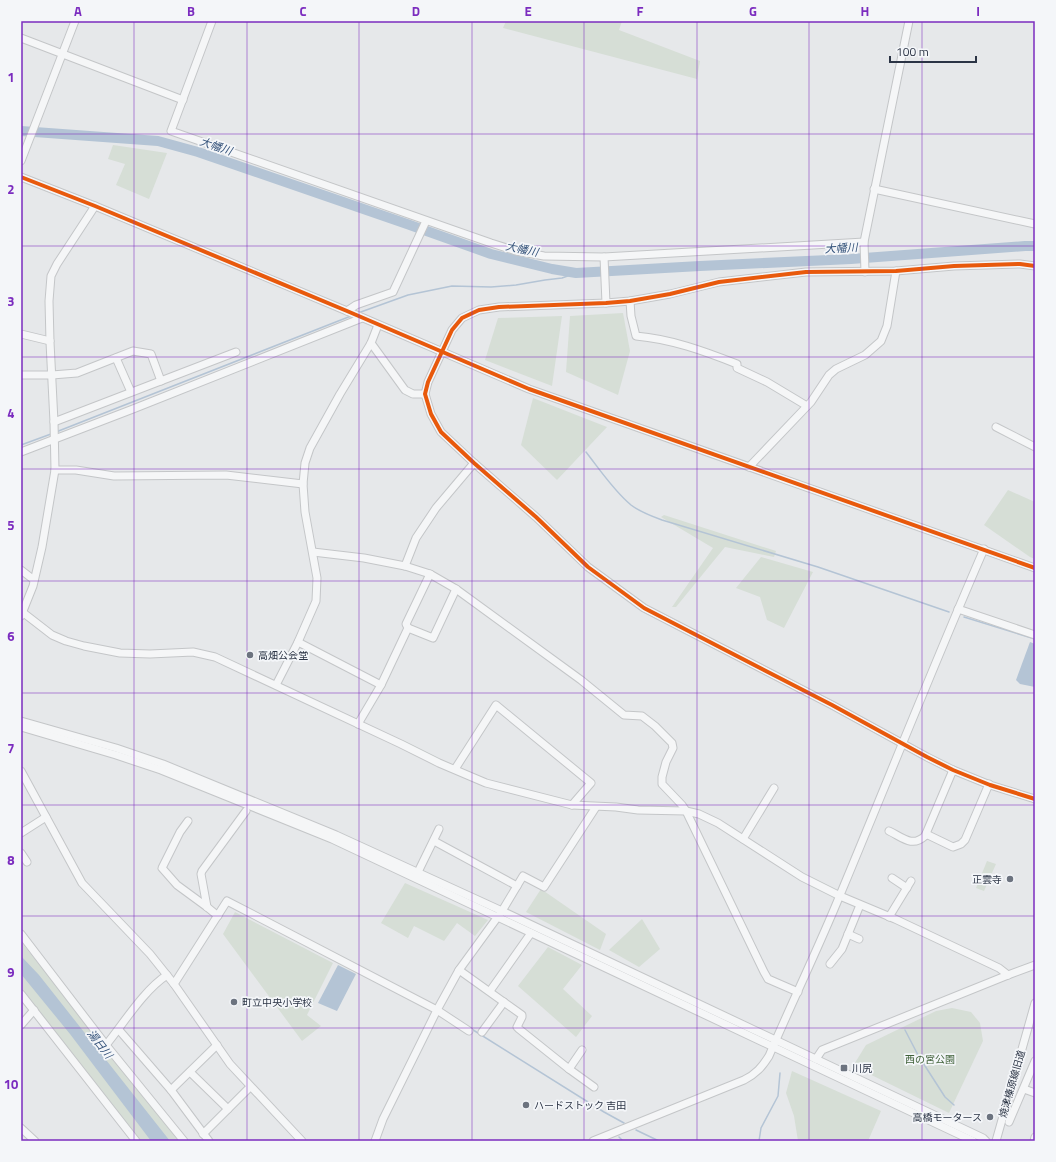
<svg xmlns="http://www.w3.org/2000/svg" width="1056" height="1162" font-family="'Titillium Web','Noto Sans JP',sans-serif">
<style>
.green{fill:#d6ded6}
.water{fill:#b4c4d5}
.lines{fill:none;stroke-linecap:round;stroke-linejoin:round}
.stream{stroke:#b4c4d5;stroke-width:1.5}
.river{stroke:#b4c4d5;stroke-width:10}
.minor-casing{stroke:#c4c6c8;stroke-width:9}
.minor{stroke:#f5f6f7;stroke-width:7}
.cycleway-casing{stroke:#f4f6f9;stroke-width:6}
.cycleway{stroke:#e8590c;stroke-width:4}
.grid{fill:none;stroke:#7b2cbf;stroke-width:1;stroke-opacity:0.55}
.poi-dot{fill:#6c737f;stroke:#f4f6f9;stroke-width:1.5}
.labels{text-anchor:middle;dominant-baseline:central;stroke-width:3.5;stroke-linejoin:round;paint-order:stroke}
.poi-label{font-size:10px;fill:#2b3445;stroke:#f4f6f9;text-anchor:start}
.park-label{font-size:10px;fill:#3f6138;stroke:#f4f6f9}
.street-label{font-size:10px;fill:#2b3445;stroke:#f4f6f9}
.water-label{font-size:11px;font-style:italic;fill:#34527a;stroke:#f4f6f9}
.neatline{fill:none;stroke:#7b2cbf;stroke-width:1.5}
.grid-label{font-size:13px;text-anchor:middle;font-weight:bold;fill:#7b2cbf}
</style>
<rect width="100%" height="100%" fill="#e6e8ea"/>
<g class="green">
<polygon points="506,21 622,21 619,30 700,61 697,79 503,28"/>
<polygon points="113,145 167,153 149,199 116,185 125,164 108,159"/>
<polygon points="623,313 630,351 618,395 566,372 570,316"/>
<polygon points="562,316 552,386 485,360 498,318"/>
<polygon points="533,398 607,427 557,480 521,445"/>
<polygon points="1008,490 1035,502 1035,559 1030,557 984,525"/>
<polygon points="664,515 776,551 774,557 725,547 676,607 672,607 713,548 661,517"/>
<polygon points="761,557 813,572 784,628 767,620 760,597 736,588"/>
<polygon points="987,861 996,864 984,891 976,888"/>
<polygon points="405,883 488,920 475,936 457,923 444,941 414,926 408,938 381,923"/>
<polygon points="541,889 606,934 600,950 526,912"/>
<polygon points="235,912 333,963 307,1015 321,1026 302,1041 223,934"/>
<polygon points="642,919 660,949 639,967 609,950"/>
<polygon points="21,942 129,1076 184,1141 141,1141 21,989"/>
<polygon points="548,947 582,965 563,989 592,1016 576,1037 518,986"/>
<polygon points="952,1008 971,1012 980,1023 983,1041 949,1113 853,1066 866,1045 936,1011"/>
<polygon points="792,1071 881,1111 868,1141 798,1141 794,1116 786,1093"/>
</g>
<g class="water">
<polygon points="1030,642 1035,644 1035,687 1020,684 1016,680"/>
<polygon points="21,956 39,975 170,1141 151,1141 70,1034 21,974"/>
<polygon points="338,965 356,974 337,1011 318,1003"/>
</g>
<g class="lines">
<g class="stream">
<polyline points="358,313 408,295 452,286 491,287 516,285 545,280 562,278 576,273"/>
<polyline points="56,432 351,316"/>
<polyline points="21,445 51,434"/>
<path d="M586 452C600 470 614 491 631 505 640 512 651 516 662 520L818 567 949 612"/>
<polyline points="964,617 1035,639"/>
<polyline points="470,1028 604,1112 624,1123"/>
<polyline points="905,1030 918,1055 945,1097 954,1105"/>
<polyline points="636,1130 659,1141"/>
<polyline points="619,1137 623,1141"/>
<polyline points="759,1141 761,1128 778,1096 780,1073"/>
</g>
<polyline class="river" points="21,131 158,141 198,152 407,224 491,254 552,269 576,273 700,266 851,259 1025,246 1035,246"/>
<g class="minor-casing">
<g id="minor">
<polyline points="212,21 171,131 491,243 516,251 544,256 604,257 864,242"/>
<polyline points="21,38 183,100"/>
<polyline points="21,161 75,21"/>
<polyline points="21,177 95,206 347,311 529,389 1035,568"/>
<polyline points="874,189 1035,224"/>
<polyline points="604,257 606,303"/>
<polyline points="1035,266 1020,264 954,266 896,271 806,272 719,282 670,294 630,301 606,303 499,307 479,310 462,318 452,330 428,382 425,394 431,414 441,432 474,463 536,517 588,567 644,608 832,705 927,757 953,770 990,785 1035,799"/>
<polyline points="865,272 864,242 909,21"/>
<path d="M630 301 631 316 636 336C671 339 704 351 737 364V368L767 382 807 406"/>
<polyline points="347,311 356,305 393,292 426,221"/>
<polyline points="21,334 50,341"/>
<polyline points="371,343 405,390 413,394 425,394"/>
<polyline points="116,358 131,392"/>
<polyline points="21,375 52,375 77,373 133,351 151,354 161,381"/>
<polyline points="54,422 236,352"/>
<polyline points="996,427 1035,447"/>
<polyline points="21,452 133,409 362,318"/>
<polyline points="749,467 811,402 829,375 836,369 865,355 881,341 887,326 896,271"/>
<polyline points="55,470 76,470 114,476 226,475 303,484"/>
<polyline points="313,552 364,558 405,566 430,574 456,589 581,680 624,715 642,716 655,726 672,743 673,748 666,762 662,777 662,784 682,805 686,811 764,972 768,979 798,992"/>
<polyline points="405,566 416,538 436,508 474,463"/>
<polyline points="21,570 34,580"/>
<polyline points="958,609 1035,635"/>
<polyline points="21,611 52,635 66,641 84,646 120,653 150,654 193,652 215,657 401,744 439,763 486,783 572,805 616,807 638,810 686,811 699,814 718,823 802,877 840,896 895,919 999,968 1008,975"/>
<polyline points="21,616 33,586 42,547 55,470 54,422 50,342 49,301 51,276 57,264 95,206"/>
<polyline points="408,628 433,638 456,589"/>
<polyline points="298,642 381,685"/>
<polyline points="276,685 298,642 316,601 317,578 305,512 303,484 305,463 310,448 340,394 371,343 378,325"/>
<polyline points="21,721 116,748 163,764 336,835 502,911 983,1138 986,1141"/>
<polyline points="358,724 381,685 408,628 406,624 430,574"/>
<polyline points="21,727 116,755 161,770 332,839 973,1141"/>
<polyline points="455,769 496,705 591,783 572,805"/>
<polyline points="21,771 82,883 150,954 174,984 230,1064 302,1141"/>
<polyline points="188,821 180,832 162,868 177,885 207,907 218,916"/>
<path d="M889 831C902 837 912 848 925 836L953 770"/>
<polyline points="21,833 46,817"/>
<polyline points="926,834 953,847 961,844 965,840 989,784"/>
<polyline points="743,839 774,788"/>
<polyline points="434,841 517,886"/>
<polyline points="21,853 27,862"/>
<polyline points="418,872 439,829"/>
<polyline points="892,878 907,888"/>
<polyline points="207,907 201,874 202,871 246,811"/>
<polyline points="889,917 911,881"/>
<polyline points="21,934 106,1045 184,1141"/>
<polyline points="848,934 859,939"/>
<polyline points="830,964 842,949 860,905"/>
<polyline points="459,970 522,1015 522,1017 517,1027 519,1029 569,1069 594,1087"/>
<polyline points="174,984 227,901 437,1010 469,1031"/>
<polyline points="490,991 531,933"/>
<polyline points="21,994 136,1141"/>
<polyline points="21,1025 34,1010"/>
<polyline points="119,1030 171,1090 209,1141"/>
<polyline points="482,1032 504,1002"/>
<path d="M106 1045C124 1023 143 991 167 975"/>
<polyline points="816,1059 822,1050 1008,975 1035,965"/>
<polyline points="569,1069 582,1050"/>
<polyline points="190,1072 228,1109"/>
<polyline points="1024,1089 1035,1093"/>
<polyline points="171,1090 217,1045"/>
<polyline points="1009,1122 1035,1061"/>
<polyline points="21,1128 35,1141"/>
<polyline points="203,1134 250,1087"/>
<polyline points="375,1141 383,1119 437,1010 459,970 502,911 523,876 544,887 596,807"/>
<path d="M593 1141 744 1080C756 1074 762 1067 769 1056 792 1002 818 949 840 895 888 780 934 664 984 549"/>
<polyline points="996,1141 1035,1003"/>
<polyline points="1034,1141 1035,1137"/>
</g>
</g>
<use href="#minor" class="minor"/>
<g class="cycleway-casing">
<g id="cycleway">
<polyline points="21,177 95,206 347,311 529,389 1035,568"/>
<polyline points="1035,266 1020,264 954,266 896,271 806,272 719,282 670,294 630,301 606,303 499,307 479,310 462,318 452,330 428,382 425,394 431,414 441,432 474,463 536,517 588,567 644,608 832,705 927,757 953,770 990,785 1035,799"/>
</g>
</g>
<use href="#cycleway" class="cycleway"/>
</g>
<path class="grid" d="M134 21V1141M247 21V1141M359 21V1141M472 21V1141M584 21V1141M697 21V1141M809 21V1141M922 21V1141M21 134H1035M21 246H1035M21 357H1035M21 469H1035M21 581H1035M21 693H1035M21 805H1035M21 916H1035M21 1028H1035"/>
<g class="poi-dot">
<circle cx="250" cy="655" r="4"/>
<circle cx="1010" cy="879" r="4"/>
<circle cx="234" cy="1002" r="4"/>
<rect x="840" y="1064" width="8" height="8" rx="2"/>
<circle cx="526" cy="1105" r="4"/>
<circle cx="990" cy="1117" r="4"/>
</g>
<g class="labels">
<g class="poi-label">
<text x="258" y="655">高畑公会堂</text>
<text x="1002" y="879" text-anchor="end">正雲寺</text>
<text x="242" y="1002">町立中央小学校</text>
<text x="852" y="1068">川尻</text>
<text x="534" y="1105">ハードストック 吉田</text>
<text x="982" y="1117" text-anchor="end">高橋モータース</text>
</g>
<g class="park-label">
<text x="930" y="1059">西の宮公園</text>
</g>
<g class="street-label">
<text transform="translate(1012 1084) rotate(-74)">焼津榛原線旧道</text>
</g>
<g class="water-label">
<text transform="translate(216 146) rotate(19)">大幡川</text>
<text transform="translate(841 248) rotate(-3)">大幡川</text>
<text transform="translate(522 249) rotate(12)">大幡川</text>
<text transform="translate(100 1044) rotate(52)">湯日川</text>
</g>
</g>
<rect width="1056" height="1162" fill="none" stroke="#f4f6f9" stroke-width="44"/>
<path d="M890 56v6h86v-6" fill="none" stroke="#2b3445" stroke-width="2"/>
<text x="896" y="56" font-size="12" fill="#2b3445" stroke="#f4f6f9" stroke-width="3" paint-order="stroke">100 m</text>
<rect x="22" y="22" width="1012" height="1118" class="neatline"/>
<g class="grid-label">
<text x="78" y="16">A</text>
<text x="191" y="16">B</text>
<text x="303" y="16">C</text>
<text x="416" y="16">D</text>
<text x="528" y="16">E</text>
<text x="640" y="16">F</text>
<text x="753" y="16">G</text>
<text x="865" y="16">H</text>
<text x="978" y="16">I</text>
<text x="11" y="82">1</text>
<text x="11" y="194">2</text>
<text x="11" y="306">3</text>
<text x="11" y="418">4</text>
<text x="11" y="530">5</text>
<text x="11" y="641">6</text>
<text x="11" y="753">7</text>
<text x="11" y="865">8</text>
<text x="11" y="977">9</text>
<text x="11" y="1089">10</text>
</g>
</svg>
